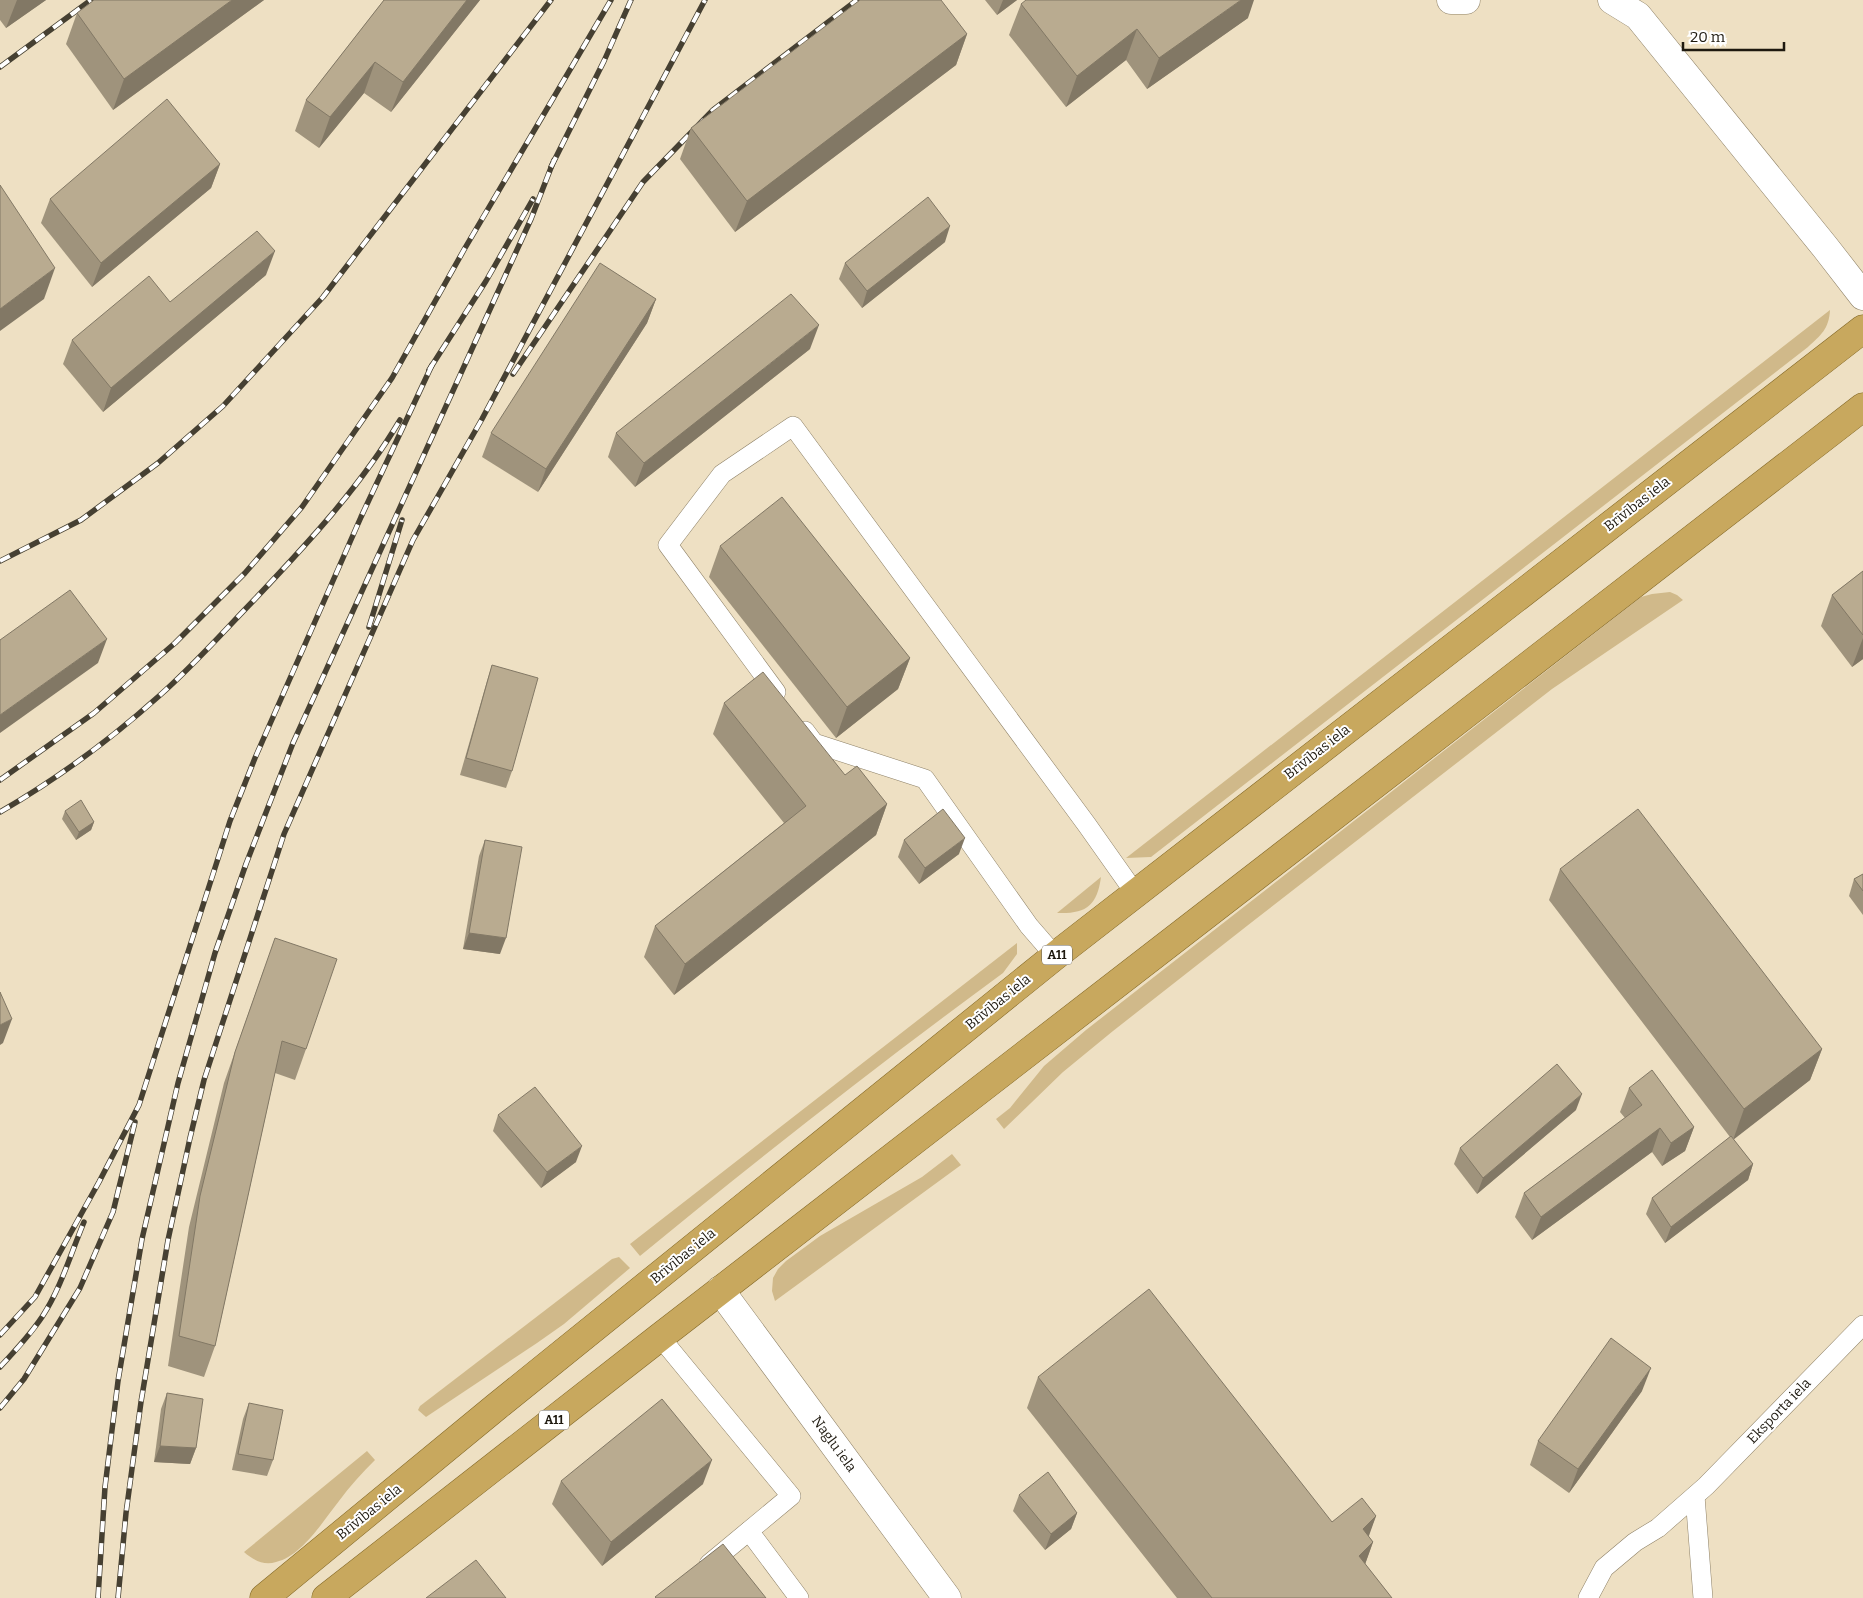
<svg xmlns="http://www.w3.org/2000/svg" width="1863" height="1598" font-family="Bitter,serif">
<style>
.green{fill:#d0b98a}
.lines{fill:none;stroke-linecap:round;stroke-linejoin:round}
.service-casing{stroke:#8e8167;stroke-width:20}
.minor-casing{stroke:#8e8167;stroke-width:29}
.trunk-casing{stroke:#836828;stroke-width:29}
.service{stroke:#fff;stroke-width:19}
.minor{stroke:#fff;stroke-width:28}
.trunk{stroke:#c8a85e;stroke-width:28}
.rail-casing{stroke:#464032;stroke-width:5.5}
.rail{stroke:#fff;stroke-width:4;stroke-dasharray:11;stroke-linecap:butt}
.wall{fill:#9f937c}
.shaded-wall{fill:#827865}
.building{fill:#b9ab90;stroke:#827865}
.labels{text-anchor:middle;dominant-baseline:central;stroke-width:4;stroke-linejoin:round;paint-order:stroke}
.shield{fill:#fff;stroke:#625e57;stroke-width:1}
.shield-label{font-size:12px;font-weight:bold;fill:#1e190f}
.street-label{font-size:14px;fill:#1e190f;stroke:#fff}
</style>
<rect width="100%" height="100%" fill="#eee0c3"/>
<g class="green">
<path d="M1830 310C1829 329 1821 335 1808 347L1151 857 1126 858Z"/>
<polygon points="1670,592 1677,595 1683,600 1552,689 1252,922 1113,1031 1063,1072 1004,1129 996,1119 1010,1108 1044,1066 1086,1030 1641,597 1652,594"/>
<path d="M1101 877C1097 906 1086 914 1057 913Z"/>
<path d="M1017 943V954L1003 973C879 1064 759 1158 640 1256L630 1244Z"/>
<polygon points="952,1154 961,1165 775,1301 772,1291 773,1278 778,1269 786,1261 820,1236 922,1177"/>
<polygon points="619,1257 630,1268 564,1324 537,1343 426,1417 418,1410 420,1406 612,1259"/>
<path d="M367 1451 375 1460C362 1473 350 1486 339 1501 323 1521 302 1556 276 1562 264 1566 253 1560 244 1552Z"/>
</g>
<g class="lines">
<g class="service-casing">
<g id="service">
<polyline points="776,692 668,545 722,474 793,426 1087,825 1135,893"/>
<polyline points="805,731 814,743 925,779 1029,926 1055,956"/>
<polyline points="660,1337 791,1496 709,1564"/>
<polyline points="1695,1496 1703,1598"/>
<polyline points="749,1531 799,1598"/>
<polyline points="1588,1598 1604,1568 1635,1542 1658,1528 1706,1486 1863,1325"/>
</g>
</g>
<g class="minor-casing">
<g id="minor">
<polyline points="1451,0 1466,0"/>
<polyline points="1612,0 1638,16 1825,247 1863,296"/>
<polyline points="720,1290 947,1598"/>
</g>
</g>
<g class="trunk-casing">
<g id="trunk">
<polyline points="264,1598 496,1407 1055,956 1863,329"/>
<polyline points="326,1598 660,1337 1863,407"/>
</g>
</g>
<use href="#service" class="service"/>
<use href="#minor" class="minor"/>
<use href="#trunk" class="trunk"/>
<g class="rail-casing">
<g id="rail">
<polyline points="0,67 91,0"/>
<polyline points="551,167 604,61 631,0"/>
<polyline points="429,370 486,281 533,199"/>
<polyline points="513,374 643,182 713,110 857,0"/>
<polyline points="0,561 81,520 158,463 223,406 323,297 551,0"/>
<polyline points="369,627 402,520"/>
<polyline points="0,780 94,713 175,643 245,573 302,507 392,378 465,248 611,0"/>
<path d="M0 812C57 779 110 740 159 696 193 666 223 632 255 599 307 544 361 486 400 420"/>
<polyline points="0,1335 35,1297 99,1182 139,1105 230,821 255,758 361,517 432,365"/>
<path d="M0 1367C15 1351 30 1335 42 1317 61 1288 71 1253 84 1222"/>
<polyline points="0,1408 24,1379 80,1288 113,1212 135,1122"/>
<polyline points="98,1598 105,1487 118,1381 142,1239 178,1083 215,953 246,864 293,743 531,219 554,160"/>
<polyline points="118,1598 126,1513 141,1402 168,1240 190,1138 204,1080 284,834 413,540 482,419 705,0"/>
</g>
</g>
<use href="#rail" class="rail"/>
</g>
<g class="wall">
<polygon points="0,0 46,0 6,28 0,20"/>
<polygon points="264,0 113,110 66,44 77,13"/>
<polygon points="384,0 480,0 391,112 364,93 319,148 295,131 306,100"/>
<polygon points="985,0 1017,0 997,15"/>
<polygon points="1021,4 1248,18 1147,89 1126,60 1066,107 1009,35"/>
<polygon points="967,34 956,65 735,232 680,159 691,128"/>
<polygon points="220,164 211,188 92,287 41,223 50,199"/>
<polygon points="945,242 862,308 839,279 845,263"/>
<polygon points="266,275 103,412 63,364 72,340 170,302"/>
<polygon points="656,299 647,323 538,492 482,457 491,433"/>
<polygon points="810,349 635,487 608,457 616,433"/>
<polygon points="720,546 910,658 898,689 836,738 709,577"/>
<polygon points="1863,571 1863,659 1852,667 1821,626 1832,595"/>
<polygon points="492,665 512,771 506,788 460,775 487,681"/>
<polygon points="724,703 887,804 876,835 674,995 644,957 655,926 784,823 713,734"/>
<polygon points="65,811 94,822 91,830 76,840 62,819"/>
<polygon points="485,840 500,954 463,949 479,856"/>
<polygon points="904,840 959,854 919,884 898,857"/>
<polygon points="1560,869 1822,1049 1810,1080 1733,1139 1753,1164 1748,1180 1665,1243 1646,1214 1652,1198 1730,1137 1549,900"/>
<polygon points="1863,874 1863,915 1849,896 1854,879"/>
<polygon points="264,969 306,1049 295,1080 275,1073 215,1346 204,1377 168,1366 189,1227 224,1083"/>
<polygon points="1629,1088 1694,1127 1685,1151 1662,1166 1652,1152 1532,1240 1515,1217 1524,1193 1625,1118 1620,1112"/>
<polygon points="1576,1110 1477,1194 1454,1164 1460,1148"/>
<polygon points="498,1115 576,1162 541,1188 493,1131"/>
<polygon points="1038,1377 1332,1522 1376,1516 1368,1536 1373,1542 1365,1564 1392,1598 1177,1598 1027,1408"/>
<polygon points="1642,1391 1569,1493 1530,1465 1538,1441"/>
<polygon points="167,1393 196,1448 190,1464 154,1462 161,1409"/>
<polygon points="249,1403 273,1460 267,1476 232,1470 243,1419"/>
<polygon points="561,1481 703,1484 602,1566 552,1504"/>
<polygon points="1019,1495 1077,1513 1071,1529 1045,1550 1013,1511"/>
</g>
<g class="shaded-wall">
<polygon points="17,0 46,0 6,28"/>
<polygon points="232,0 264,0 113,110 124,79"/>
<polygon points="467,0 480,0 391,112 403,82"/>
<polygon points="1003,0 1017,0 997,15"/>
<polygon points="1241,0 1254,0 1248,18 1147,89 1159,58"/>
<polygon points="1137,29 1126,60 1066,107 1077,76"/>
<polygon points="967,34 956,65 735,232 747,201"/>
<polygon points="375,62 364,93 319,148 330,117"/>
<polygon points="220,164 211,188 92,287 101,263"/>
<polygon points="950,226 945,242 862,308 867,291"/>
<polygon points="275,251 266,275 103,412 111,388"/>
<polygon points="55,268 44,299 0,331 0,309"/>
<polygon points="656,299 647,323 538,492 546,469"/>
<polygon points="819,325 810,349 635,487 644,463"/>
<polygon points="1863,638 1863,659 1852,667"/>
<polygon points="107,639 98,663 0,733 0,715"/>
<polygon points="910,658 898,689 836,738 847,707"/>
<polygon points="887,804 876,835 674,995 685,964"/>
<polygon points="94,822 91,830 76,840 79,832"/>
<polygon points="965,838 959,854 919,884 925,868"/>
<polygon points="469,933 506,938 500,954 463,949"/>
<polygon points="12,1019 3,1043 0,1045 0,1025"/>
<polygon points="1822,1049 1810,1080 1733,1140 1744,1109"/>
<polygon points="1582,1094 1576,1110 1477,1194 1483,1178"/>
<polygon points="1694,1127 1685,1151 1662,1166 1671,1143"/>
<polygon points="1660,1128 1652,1152 1532,1240 1541,1217"/>
<polygon points="582,1146 576,1162 541,1188 547,1172"/>
<polygon points="1753,1164 1748,1180 1665,1243 1671,1227"/>
<polygon points="1651,1368 1642,1391 1569,1493 1578,1469"/>
<polygon points="160,1446 196,1448 190,1464 154,1462"/>
<polygon points="712,1460 703,1484 602,1566 611,1542"/>
<polygon points="1077,1513 1071,1529 1045,1550 1051,1534"/>
<polygon points="1376,1516 1365,1547 1363,1529"/>
<polygon points="1373,1542 1362,1573 1359,1556"/>
</g>
<g class="building">
<polygon points="94,0 232,0 124,79 77,13"/>
<polygon points="384,0 467,0 403,82 375,62 330,117 306,100"/>
<polygon points="860,0 941,0 967,34 747,201 691,128"/>
<polygon points="1026,0 1241,0 1159,58 1137,29 1077,76 1021,4"/>
<polygon points="167,99 220,164 101,263 50,199"/>
<polygon points="0,185 55,268 0,309"/>
<polygon points="928,197 950,226 867,291 845,263"/>
<polygon points="257,231 275,251 111,388 72,340 149,276 170,302"/>
<polygon points="600,263 656,299 546,469 491,433"/>
<polygon points="791,294 819,325 644,463 616,433"/>
<polygon points="782,497 910,658 847,707 720,546"/>
<polygon points="1863,571 1863,635 1832,595"/>
<polygon points="70,590 107,639 0,715 0,640"/>
<polygon points="492,665 538,678 512,771 466,758"/>
<polygon points="763,672 845,775 857,766 887,804 685,964 655,926 806,806 724,703"/>
<polygon points="81,800 94,822 79,832 65,811"/>
<polygon points="943,809 965,838 925,868 904,840"/>
<polygon points="1638,809 1822,1049 1744,1109 1560,869"/>
<polygon points="485,840 522,847 506,938 469,933"/>
<polygon points="1863,874 1863,891 1854,879"/>
<polygon points="275,938 337,959 306,1049 282,1041 215,1346 179,1336 200,1196 235,1052"/>
<polygon points="0,992 12,1019 0,1025"/>
<polygon points="1557,1064 1582,1094 1483,1178 1460,1148"/>
<polygon points="1652,1070 1694,1127 1671,1143 1660,1128 1541,1217 1524,1193 1642,1105 1629,1088"/>
<polygon points="535,1087 582,1146 547,1172 498,1115"/>
<polygon points="1731,1136 1753,1164 1671,1227 1652,1198"/>
<polygon points="1149,1289 1332,1522 1362,1498 1376,1516 1363,1529 1373,1542 1359,1556 1392,1598 1212,1598 1038,1377"/>
<polygon points="1611,1338 1651,1368 1578,1469 1538,1441"/>
<polygon points="167,1393 203,1399 196,1448 160,1446"/>
<polygon points="662,1399 712,1460 611,1542 561,1481"/>
<polygon points="249,1403 283,1410 273,1460 238,1454"/>
<polygon points="1048,1472 1077,1513 1051,1534 1019,1495"/>
<polygon points="723,1544 766,1598 656,1598 655,1597"/>
<polygon points="476,1560 506,1598 426,1598"/>
</g>
<g class="labels">
<g class="shield">
<rect x="1042" y="945.5" width="30" height="19" rx="4"/>
<rect x="539" y="1410.5" width="30" height="19" rx="4"/>
</g>
<g class="shield-label">
<text x="1057" y="955">A11</text>
<text x="554" y="1420">A11</text>
</g>
<g class="street-label">
<text transform="translate(1637 504) rotate(-38)">Brīvības iela</text>
<text transform="translate(1317 752) rotate(-38)">Brīvības iela</text>
<text transform="translate(998 1002) rotate(-39)">Brīvības iela</text>
<text transform="translate(683 1256) rotate(-39)">Brīvības iela</text>
<text transform="translate(1779 1411) rotate(-46)">Eksporta iela</text>
<text transform="translate(834 1444) rotate(54)">Naglu iela</text>
<text transform="translate(369 1512) rotate(-39)">Brīvības iela</text>
</g>
</g>
<path d="M1683 42v8h101v-8" fill="none" stroke="#1e190f" stroke-width="2.5"/>
<text x="1690" y="42" font-size="15" fill="#1e190f" stroke="#ffffff" stroke-width="4" paint-order="stroke">20 m</text>
</svg>
